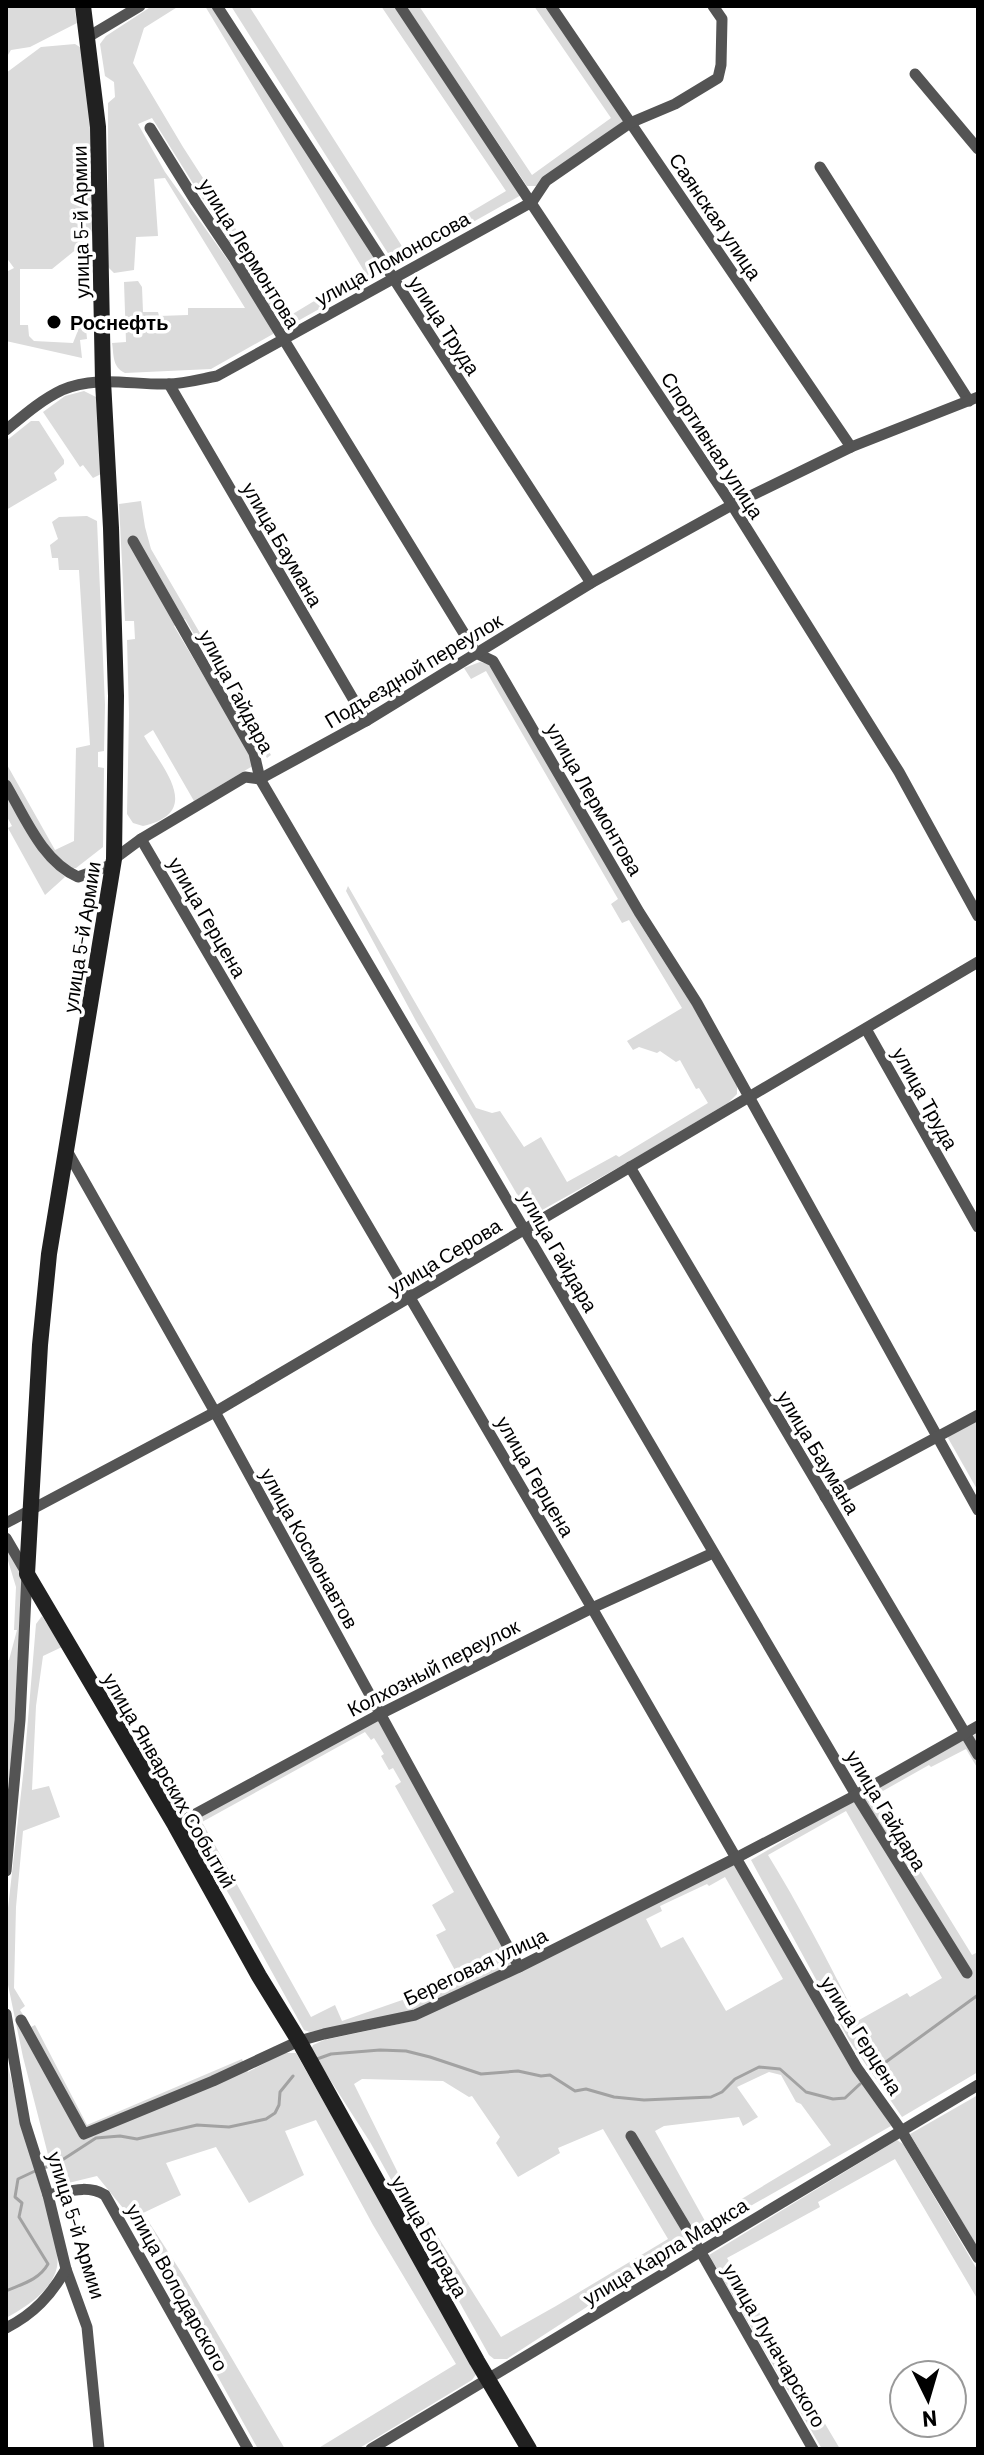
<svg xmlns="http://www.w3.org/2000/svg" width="984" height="2455" font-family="Barlow,sans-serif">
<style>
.grass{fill:#dbdbdb;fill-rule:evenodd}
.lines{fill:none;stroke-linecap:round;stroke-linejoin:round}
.stream{stroke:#a2a2a2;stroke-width:3}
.street{stroke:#545454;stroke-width:11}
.secondary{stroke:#212121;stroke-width:16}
.poi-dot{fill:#000;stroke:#fff;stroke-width:3}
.labels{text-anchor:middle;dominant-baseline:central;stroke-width:7;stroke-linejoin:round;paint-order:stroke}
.street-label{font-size:20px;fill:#000;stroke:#fff}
.poi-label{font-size:20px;font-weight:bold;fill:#000;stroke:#fff;text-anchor:start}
</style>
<rect width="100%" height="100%" fill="#fff"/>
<g class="grass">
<polygon points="6,6 74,6 77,23 30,47 11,50 6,58"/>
<path d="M152 6H179L144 28 133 63 183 147 291 315 364 271 205 6H220L381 255 379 271 371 280 296 322 284 323 278 319 152 118 138 124 165 172 237 273 273 329V334L211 369 125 373C112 367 114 355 112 343L126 342 124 282 138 281 142 287 143 312H158L159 316 188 315V308H245L165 178 154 179 158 236 136 237 134 270 114 273 108 267V103L115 97 114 82 105 76 100 44 106 36Z"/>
<polygon points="231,6 249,6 405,251 506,191 381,6 396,6 523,194 407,259 400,262 391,258"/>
<polygon points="406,6 419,6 532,175 611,118 534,6 549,6 626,119 536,186 527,186"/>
<polygon points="75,44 83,49 94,151 84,152 85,172 93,172 93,232 89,239 52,269 20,269 20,325 28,325 29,336 34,341 73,343 79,328 86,328 87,339 80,340 82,358 6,341 6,272 14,268 6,257 6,73 41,47"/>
<polygon points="84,391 96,397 103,473 93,478 83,465 80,467 43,412 65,396"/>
<polygon points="31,421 39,421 64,460 64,464 54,473 57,480 6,510 6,441"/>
<path d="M141 501 145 527 151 549 271 755 267 758 185 619 174 626 256 764 194 801 153 730 144 736C163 769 204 812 143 826L133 823 127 814 129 714 127 640 135 639 134 621H125L119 504Z"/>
<polygon points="87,516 97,521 105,705 104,751 98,752 98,767 104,768 103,847 76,868 70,868 49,852 6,780 6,763 55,850 74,841 76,748 90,745 79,570 59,570 58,558 52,558 50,545 58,539 52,522 59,517"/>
<polygon points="480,662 488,664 494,670 640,924 720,1049 737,1084 737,1094 728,1103 630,1161 535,1214 525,1208 416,1021 346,891 348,886 476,1108 492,1113 500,1111 524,1147 541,1137 567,1182 616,1155 619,1157 708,1103 699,1088 696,1089 680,1060 676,1062 660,1051 657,1053 639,1047 633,1050 627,1041 682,1008 629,920 622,923 611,904 618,899 486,671 471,679 464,668"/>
<polygon points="6,796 42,852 65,877 45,895 8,828 12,826 6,815"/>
<polygon points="978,1418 978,1491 948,1438 951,1432"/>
<polygon points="6,1536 23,1581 12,1756 6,1802 6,1660 9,1660 17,1630 14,1630 16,1587 6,1554"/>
<polygon points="42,1616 62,1647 43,1656 36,1706 32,1790 49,1786 60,1817 23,1831 16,1907 14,1988 25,2006 20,2010 31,2027 35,2025 87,2125 242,2059 248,2072 284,2053 296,2053 477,2373 472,2380 358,2449 317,2449 456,2364 373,2225 316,2120 285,2131 304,2175 249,2203 216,2147 166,2163 181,2195 143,2213 183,2275 285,2449 258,2449 127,2213 97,2176 56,2186 23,2057 7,1980 6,1966 8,1908 24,1767 36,1624"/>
<path d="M377 1717 513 1964 425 2005 399 2015 310 2032 304 2030 230 1896 193 1835 191 1822ZM365 1732 371 1740 374 1738 384 1754 381 1756 389 1770 393 1768 401 1782 395 1786 454 1892 432 1905 446 1930 436 1935 458 1976 450 1979 451 1983 342 2021 335 2005 311 2017 202 1822Z"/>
<path d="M978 1733V1769L966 1749 931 1767 929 1765 874 1796 972 1955 978 1952V2072L902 2117 849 2040 751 1860 870 1789ZM846 1811 942 1978 910 1997 907 1993 852 2024 844 2010 851 2007C825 1955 798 1904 768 1855Z"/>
<path d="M733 1861 891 2126 682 2245 507 2359H494L489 2355 370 2142 311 2050 313 2045 324 2040 413 2021ZM725 1877 783 1979 726 2011 683 1937 661 1948 646 1919 662 1911 660 1906 707 1884 709 1886ZM769 2072 781 2075 796 2102 801 2104 831 2145 705 2221 655 2131 664 2126 739 2117 743 2126 758 2117 737 2087ZM362 2079 443 2081 469 2097 472 2096 500 2137 496 2143 518 2177 560 2153 558 2148 603 2129 668 2239 556 2306 501 2337 399 2175 354 2084Z"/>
<path d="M6 2058C11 2078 15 2098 21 2118 31 2152 62 2235 57 2267 52 2291 26 2307 6 2318Z"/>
<polygon points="978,2095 978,2248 910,2134"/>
<polygon points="897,2140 903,2144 978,2271 978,2300 895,2159 818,2202 820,2207 727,2258 840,2449 822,2449 709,2255"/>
</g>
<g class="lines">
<g class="stream">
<polyline points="317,2059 331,2054 380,2050 406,2051 430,2057 481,2074 518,2071 541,2076 550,2075 575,2091 586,2089 614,2097 644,2100 711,2097 722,2092 735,2079 759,2067 780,2069 806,2092 833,2099 845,2098 860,2084"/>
<polyline points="879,2067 978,1995"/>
<polyline points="43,2168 56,2164 96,2138 120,2136 137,2139 197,2125 229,2127 266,2119 275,2113 279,2105 280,2092 293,2076"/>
<path d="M6 2291C22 2284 39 2280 48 2264L19 2217 22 2203 15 2197 18 2179 35 2171"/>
</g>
<g class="street">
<polyline points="217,6 591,583"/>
<polyline points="400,6 732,505 899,772 978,916"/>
<polyline points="551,6 851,447"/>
<polyline points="88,37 140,6"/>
<polyline points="915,74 978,149"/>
<polyline points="150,128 196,202 235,260 476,653 493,661 639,912 697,1003 978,1510"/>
<polyline points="820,167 969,401"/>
<polyline points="169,384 366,721"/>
<path d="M6 430C23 416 41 400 62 390 96 375 132 385 167 384 184 384 201 379 217 376L532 202 546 181 630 123 675 104 718 78 721 65 722 19 713 6"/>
<polyline points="133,541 254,753 260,779 856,1795 967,1973"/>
<path d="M6 785C25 817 42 861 78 877L114 864"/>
<polyline points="141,839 592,1608 857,2068 901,2130 978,2258"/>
<polyline points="114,859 141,839 245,777 260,779 366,721 591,583 732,505 851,447 978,397"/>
<polyline points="866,1029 978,1227"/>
<polyline points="66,1149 215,1412 519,1967"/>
<polyline points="630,1167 978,1755"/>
<polyline points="825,1497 978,1415"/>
<polyline points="6,1523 215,1412 978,962"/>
<polyline points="6,1538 27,1574 20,1720 6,1871"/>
<polyline points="175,1825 380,1714 592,1608 713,1553"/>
<polyline points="6,2014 25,2123 48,2195 66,2269 87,2327 99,2449"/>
<polyline points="21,2020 84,2134 213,2081 299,2041 324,2034 415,2015 519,1967 736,1858 856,1795 978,1726"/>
<polyline points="631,2136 706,2261 813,2449"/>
<path d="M48 2195C67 2192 87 2184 105 2195L248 2449"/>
<path d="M6 2328C34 2314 51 2295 66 2269"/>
<polyline points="371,2449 978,2085"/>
</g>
<polyline class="secondary" points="83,6 98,127 103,381 111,528 116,696 114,859 49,1254 40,1345 27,1574 175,1825 259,1976 299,2041 477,2361 529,2449"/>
</g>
<circle class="poi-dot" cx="54" cy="322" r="8"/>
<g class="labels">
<g class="street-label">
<text transform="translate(716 216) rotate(56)">Саянская улица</text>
<text transform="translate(80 222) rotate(-91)">улица 5-й Армии</text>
<text transform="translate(250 253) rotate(58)">улица Лермонтова</text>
<text transform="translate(392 258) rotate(-29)">улица Ломоносова</text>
<text transform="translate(445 325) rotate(57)">улица Труда</text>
<text transform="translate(713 445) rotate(57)">Спортивная улица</text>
<text transform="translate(283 544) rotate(60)">улица Баумана</text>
<text transform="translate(413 670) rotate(-31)">Подъездной переулок</text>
<text transform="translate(237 691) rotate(62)">улица Гайдара</text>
<text transform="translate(595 799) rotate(60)">улица Лермонтова</text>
<text transform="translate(208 917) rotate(60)">улица Герцена</text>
<text transform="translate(81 937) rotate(-81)">улица 5-й Армии</text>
<text transform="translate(926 1098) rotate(61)">улица Труда</text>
<text transform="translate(559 1251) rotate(60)">улица Гайдара</text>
<text transform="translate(444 1256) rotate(-31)">улица Серова</text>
<text transform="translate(819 1452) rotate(59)">улица Баумана</text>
<text transform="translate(536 1476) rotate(60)">улица Герцена</text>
<text transform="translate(310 1548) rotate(61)">улица Космонавтов</text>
<text transform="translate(433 1667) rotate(-27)">Колхозный переулок</text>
<text transform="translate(170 1780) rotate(60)">улица Январских Событий</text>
<text transform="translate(887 1810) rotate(59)">улица Гайдара</text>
<text transform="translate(475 1966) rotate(-25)">Береговая улица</text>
<text transform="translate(862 2035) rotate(58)">улица Герцена</text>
<text transform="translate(77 2225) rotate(73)">улица 5-й Армии</text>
<text transform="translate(430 2236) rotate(61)">улица Бограда</text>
<text transform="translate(665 2251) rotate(-31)">улица Карла Маркса</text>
<text transform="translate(178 2287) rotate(61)">улица Володарского</text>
<text transform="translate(775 2345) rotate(60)">улица Луначарского</text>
</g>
<g class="poi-label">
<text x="70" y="322">Роснефть</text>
</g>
</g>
<rect width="984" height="2455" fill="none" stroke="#000000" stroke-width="16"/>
<g transform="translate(928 2399) rotate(175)"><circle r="38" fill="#ffffff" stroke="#999999" stroke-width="2"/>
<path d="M0-6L14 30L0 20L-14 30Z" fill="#000000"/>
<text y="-12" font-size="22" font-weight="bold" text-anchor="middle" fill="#000000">N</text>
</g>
</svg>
